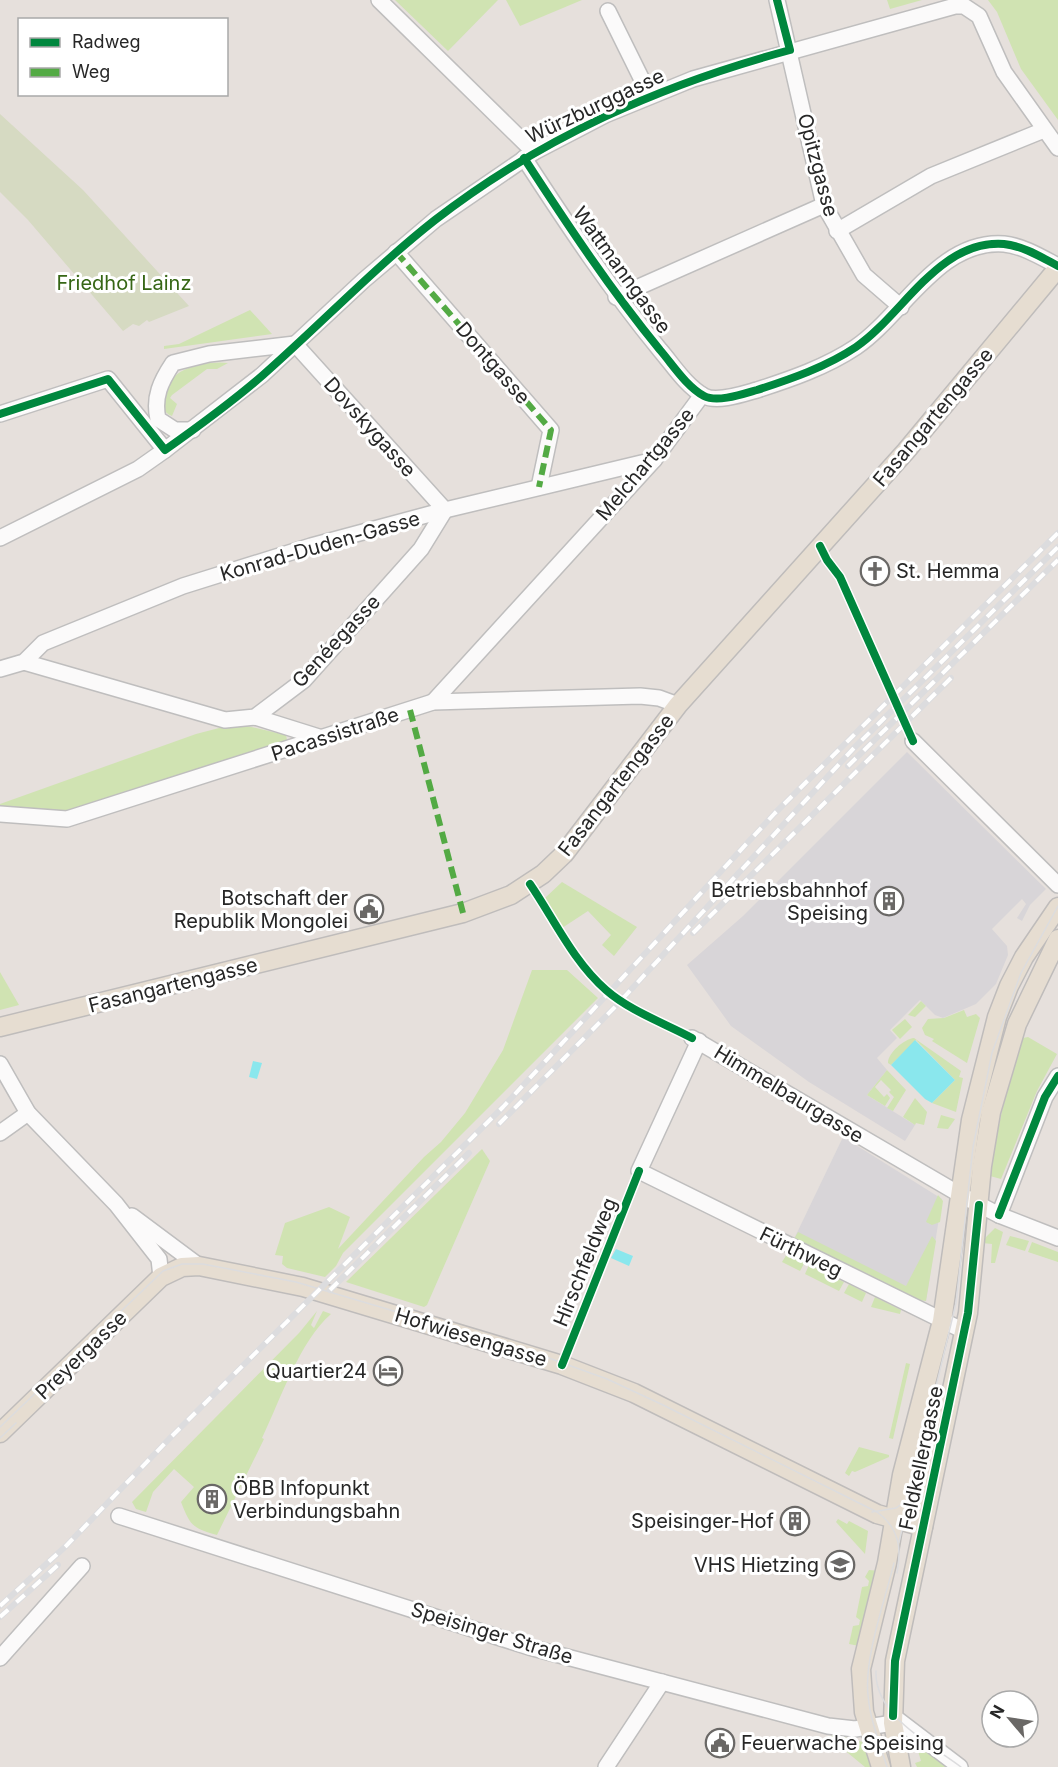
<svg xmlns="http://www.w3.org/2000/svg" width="1058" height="1767" font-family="Inter,sans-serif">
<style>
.industrial{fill:#d8d5d8}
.green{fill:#d0e3b2}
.cemetery{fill:#d6dac2}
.water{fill:#8ae7ed}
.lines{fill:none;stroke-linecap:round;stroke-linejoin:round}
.minor-casing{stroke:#bfbebe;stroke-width:18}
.major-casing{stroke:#bfbcbb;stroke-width:21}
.minor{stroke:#fbfafa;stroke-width:15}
.major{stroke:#e6ddd1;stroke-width:18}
.tram{stroke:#dcdcde;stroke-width:1.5}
.rail-casing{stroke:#dcdcde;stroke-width:6}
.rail{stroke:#fff;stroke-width:4;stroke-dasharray:11;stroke-linecap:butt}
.quiet{stroke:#53aa44;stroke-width:6;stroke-dasharray:12 6;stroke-linecap:butt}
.cycleway-casing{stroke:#fff;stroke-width:11}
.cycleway{stroke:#00873e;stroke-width:8}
.labels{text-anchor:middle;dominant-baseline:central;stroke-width:6;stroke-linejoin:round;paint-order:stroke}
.street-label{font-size:20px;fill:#272727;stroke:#fff}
.park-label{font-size:20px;fill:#366615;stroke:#fff}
.poi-label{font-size:20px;fill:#272727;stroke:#fff;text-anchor:end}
</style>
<rect width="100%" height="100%" fill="#e6e0dc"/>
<g class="industrial">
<polygon points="907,752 1046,889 1030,905 1022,921 1017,918 1026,904 1022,899 992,929 1007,946 1008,955 996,984 976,1004 943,1018 935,1015 920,1000 890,1030 897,1038 877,1058 887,1070 867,1095 915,1125 905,1141 809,1082 731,1026 687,965 743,916"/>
<polygon points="843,1137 942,1199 926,1301 793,1241"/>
</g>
<g class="green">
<polygon points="395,0 498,0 448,51"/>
<polygon points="506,0 582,0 520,26"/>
<polygon points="887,0 922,0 890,9"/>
<polygon points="988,0 1058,0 1058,120 1021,69 997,12"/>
<polygon points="250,310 272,334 164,349 164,346 179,344"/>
<path d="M228 363 217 369H207L172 395 170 398 177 404 172 416C152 409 169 377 182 371 193 364 216 361 228 363Z"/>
<polygon points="243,725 286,735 287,740 77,810 50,811 0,806 0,804 196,734 223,727"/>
<polygon points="562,882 637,927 614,956 602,945 611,935 588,911 562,928 545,898"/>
<polygon points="532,970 567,970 598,998 343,1253 336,1266 325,1277 287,1268 282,1264 283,1256 275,1255 285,1223 329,1207 350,1217 338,1249 424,1157 441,1142 465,1113 503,1050"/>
<polygon points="0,972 19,1005 0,1010"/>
<polygon points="921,1001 926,1006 915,1017 908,1015"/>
<polygon points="964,1010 967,1017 976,1014 980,1018 967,1063 932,1041 934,1039 925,1035 922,1028 928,1019 944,1018"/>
<polygon points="905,1019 912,1027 900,1039 892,1030"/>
<path d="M1028 1037 1057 1054 1037 1091 1001 1179 990 1176C998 1128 1006 1083 1023 1038Z"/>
<path d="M914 1038 961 1071 959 1077 963 1078 956 1112 932 1103 955 1080 916 1040 891 1065 888 1063C888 1053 904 1039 914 1038Z"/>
<polygon points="887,1070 906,1090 893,1111 887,1108 894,1097 889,1092 891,1090 881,1080 875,1087 884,1097 887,1094 890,1098 885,1106 867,1095"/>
<polygon points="915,1098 927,1112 924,1125 916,1123 915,1125 903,1117"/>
<polygon points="941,1115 955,1119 948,1129 937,1128"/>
<polygon points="482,1149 490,1161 427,1305 424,1307 346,1282"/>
<polygon points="938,1195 943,1201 940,1222 932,1225 926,1222"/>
<polygon points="995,1228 1003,1232 995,1263 991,1263 992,1244 982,1243 982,1241"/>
<polygon points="798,1232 906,1286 932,1236 936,1241 926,1301 909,1299 793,1241"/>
<polygon points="1010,1236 1029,1241 1025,1251 1006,1245"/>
<polygon points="1032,1242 1058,1252 1058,1262 1028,1252"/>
<polygon points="787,1254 805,1262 800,1271 782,1262"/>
<polygon points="809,1265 844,1282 839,1291 805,1274"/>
<polygon points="849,1284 866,1293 862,1302 844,1293"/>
<polygon points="875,1297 901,1310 900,1314 871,1307"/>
<path d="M317 1311 311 1325 314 1328 323 1311 331 1314C299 1342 281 1399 262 1438L264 1439 217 1535C192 1528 190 1525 181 1502L194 1487 174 1469 153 1492 146 1512 136 1509 132 1502 299 1333Z"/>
<polygon points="906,1363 910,1364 893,1439 889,1438"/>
<polygon points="859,1447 889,1455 889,1457 855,1472 852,1471 849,1476 845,1473"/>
<polygon points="838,1519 847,1524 849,1521 868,1531 865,1554 836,1522"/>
<polygon points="869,1570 880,1571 859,1646 849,1644 853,1626 859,1625 860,1620 856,1617 862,1587 868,1586 869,1581 865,1577"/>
<polygon points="907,1733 945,1761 947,1767 917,1767 915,1763 921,1761 918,1751 912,1752"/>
<polygon points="832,1734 863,1742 868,1746 872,1767 865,1767 831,1739"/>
</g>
<polygon class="cemetery" points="0,114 83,190 189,306 149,322 147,320 139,326 133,324 123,331 28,220 0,192"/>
<g class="water">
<polygon points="915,1040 955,1080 932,1103 925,1099 891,1065"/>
<polygon points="253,1061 262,1063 257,1079 249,1077"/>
<polygon points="616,1249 633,1256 629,1266 611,1258"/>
</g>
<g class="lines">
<g class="minor-casing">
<g id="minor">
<polyline points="379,0 534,152"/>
<polyline points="777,0 824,205 864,275 901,307"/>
<polyline points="608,11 650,96"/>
<path d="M524 158C567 224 610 289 660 350 673 365 686 386 704 396 717 403 743 394 757 390 791 379 826 367 856 347 903 315 939 239 1004 244 1023 246 1041 257 1058 266"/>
<polyline points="837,231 931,176 1044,130"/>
<polyline points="396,252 551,430 539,487"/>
<polyline points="616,297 824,205"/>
<polyline points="0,414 108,379 165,450 262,375 364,280 436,219 534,152 605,115 693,79 955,6 964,6 979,16 1004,72 1058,148"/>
<path d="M193 430H175L158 419C153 397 161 381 173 363L209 354 295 344"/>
<polyline points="0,538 138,469 165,450"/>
<polyline points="24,662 225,720 255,717 304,680 421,549 445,510 295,344"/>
<polyline points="0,669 24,662 43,643 183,586 311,546 445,510 654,460"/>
<polyline points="433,702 654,460 702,395"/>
<polyline points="255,717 322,738"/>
<polyline points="913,741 1058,885"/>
<polyline points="0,814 67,819 433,702 640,696 659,698 678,705"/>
<polyline points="692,1038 959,1194 999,1215 1058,1238"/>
<polyline points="699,1041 639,1171 964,1331"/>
<polyline points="0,1064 28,1113 116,1204 159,1259 161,1277"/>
<polyline points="0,1133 28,1113"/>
<polyline points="999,1215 1045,1097 1058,1076"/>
<polyline points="132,1216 199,1266"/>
<polyline points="119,1516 529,1647 828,1726 855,1729 893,1723"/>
<polyline points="0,1658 82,1566"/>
<polyline points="893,1716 960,1767"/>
<polyline points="606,1767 662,1682"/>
</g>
</g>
<g class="major-casing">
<g id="major">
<polyline points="0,1027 463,913 511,895 543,874 564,854 678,705 906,451 1058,268"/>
<polyline points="0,1433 161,1277 182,1267 199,1266 303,1287 562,1365 634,1393 877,1514 923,1527"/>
<polyline points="881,1767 864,1712 861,1669 887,1563 902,1475 942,1321 971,1120 997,1017 1009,986 1024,957 1058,907"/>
<polyline points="901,1767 893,1723 895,1661 968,1313 982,1166 991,1112 1017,1024 1058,939"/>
</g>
</g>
<use href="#minor" class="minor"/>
<use href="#major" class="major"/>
<g class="tram">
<path d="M0 1427 163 1271 182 1264H203L296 1282 535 1353 607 1379 661 1404 877 1512C899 1528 902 1548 897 1573"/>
<polyline points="0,1438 16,1423"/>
<polyline points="872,1512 896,1508 910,1498"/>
<polyline points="899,1542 956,1303 973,1147 992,1053 1021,973 1058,906"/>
<path d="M876 1671C874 1715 929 1743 961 1767"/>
<path d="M887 1767C880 1744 870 1720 868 1695 864 1658 885 1600 894 1563"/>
</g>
<g class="rail-casing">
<g id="rail">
<polyline points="848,766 1058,560"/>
<polyline points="693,933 951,678"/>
<polyline points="499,1124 614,1008 854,748 1058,547"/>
<polyline points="330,1290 469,1153"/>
<polyline points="0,1606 66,1546 169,1439 503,1107 775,813 1058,533"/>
<polyline points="0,1617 58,1565"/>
</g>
</g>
<use href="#rail" class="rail"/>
<g class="quiet">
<polyline points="396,252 551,430 539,487"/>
<polyline points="410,710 463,913"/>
</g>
<g class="cycleway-casing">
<g id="cycleway">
<path d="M524 158C567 224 610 289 660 350 673 365 686 386 704 396 717 403 743 394 757 390 791 379 826 367 856 347 903 315 939 239 1004 244 1023 246 1041 257 1058 266"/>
<path d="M0 414 108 379 165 450C199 426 232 402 263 375 321 324 374 268 435 220 542 137 661 85 790 50L777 0"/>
<polyline points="820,546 827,560 840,577 913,741"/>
<path d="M530 884C554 919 573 961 606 990 630 1011 664 1023 692 1038"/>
<polyline points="999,1215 1045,1097 1058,1076"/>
<polyline points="562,1365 639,1171"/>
<polyline points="893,1716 895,1661 968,1313 979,1205"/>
</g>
</g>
<use href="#cycleway" class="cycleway"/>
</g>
<defs>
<g id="church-ring" transform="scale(1.5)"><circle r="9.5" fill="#fff" stroke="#6a6866" stroke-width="1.5"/><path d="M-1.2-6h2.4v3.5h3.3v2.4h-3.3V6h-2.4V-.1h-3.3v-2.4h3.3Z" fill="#6a6866"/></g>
<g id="building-ring" transform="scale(1.5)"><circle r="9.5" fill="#fff" stroke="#6a6866" stroke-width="1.5"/><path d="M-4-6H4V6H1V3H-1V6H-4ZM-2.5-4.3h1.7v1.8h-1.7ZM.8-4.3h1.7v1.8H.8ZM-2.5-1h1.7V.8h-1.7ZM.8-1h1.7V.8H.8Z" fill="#6a6866"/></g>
<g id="civic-ring" transform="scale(1.5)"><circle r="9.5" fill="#fff" stroke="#6a6866" stroke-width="1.5"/><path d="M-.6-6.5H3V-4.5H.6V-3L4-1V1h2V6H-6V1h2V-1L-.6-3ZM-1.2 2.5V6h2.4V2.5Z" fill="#6a6866"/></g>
<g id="hotel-ring" transform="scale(1.5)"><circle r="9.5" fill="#fff" stroke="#6a6866" stroke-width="1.5"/><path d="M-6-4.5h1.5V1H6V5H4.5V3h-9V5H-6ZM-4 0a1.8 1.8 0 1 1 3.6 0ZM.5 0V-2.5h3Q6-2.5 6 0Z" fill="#6a6866"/></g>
<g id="school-ring" transform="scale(1.5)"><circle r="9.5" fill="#fff" stroke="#6a6866" stroke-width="1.5"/><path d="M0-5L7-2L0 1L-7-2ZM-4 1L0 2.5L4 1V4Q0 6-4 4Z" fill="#6a6866"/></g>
</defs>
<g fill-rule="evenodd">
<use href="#church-ring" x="875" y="571"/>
<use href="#building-ring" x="889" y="901"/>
<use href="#civic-ring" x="369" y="909"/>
<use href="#hotel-ring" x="388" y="1371"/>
<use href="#building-ring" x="212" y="1499"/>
<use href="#building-ring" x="795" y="1521"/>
<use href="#school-ring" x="840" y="1565"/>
<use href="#civic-ring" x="720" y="1743"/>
</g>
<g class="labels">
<g class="street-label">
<text transform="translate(595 106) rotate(-25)">Würzburggasse</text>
<text transform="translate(818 165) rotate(75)">Opitzgasse</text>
<text transform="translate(622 270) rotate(54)">Wattmanngasse</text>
<text transform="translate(493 363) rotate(49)">Dontgasse</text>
<text transform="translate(933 417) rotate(-50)">Fasangartengasse</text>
<text transform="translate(370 427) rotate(48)">Dovskygasse</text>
<text transform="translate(645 464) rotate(-50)">Melchartgasse</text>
<text transform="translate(320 546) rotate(-16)">Konrad-Duden-Gasse</text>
<text transform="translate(336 641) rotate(-47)">Genéegasse</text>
<text transform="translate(335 734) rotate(-18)">Pacassistraße</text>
<text transform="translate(616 785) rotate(-52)">Fasangartengasse</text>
<text transform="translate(173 985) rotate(-14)">Fasangartengasse</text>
<text transform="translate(789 1094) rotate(31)">Himmelbaurgasse</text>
<text transform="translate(801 1252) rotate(26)">Fürthweg</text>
<text transform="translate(585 1262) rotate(-68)">Hirschfeldweg</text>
<text transform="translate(471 1337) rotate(17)">Hofwiesengasse</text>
<text transform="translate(81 1355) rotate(-44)">Preyergasse</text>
<text transform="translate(921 1458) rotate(-78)">Feldkellergasse</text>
<text transform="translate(492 1633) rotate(17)">Speisinger Straße</text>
</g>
<g class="park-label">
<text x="124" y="283">Friedhof Lainz</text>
</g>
<g class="poi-label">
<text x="896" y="571" text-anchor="start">St. Hemma</text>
<text x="868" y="890">Betriebsbahnhof<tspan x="868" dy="23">Speising</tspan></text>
<text x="348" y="898">Botschaft der<tspan x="348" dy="23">Republik Mongolei</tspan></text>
<text x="367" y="1371">Quartier24</text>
<text x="233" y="1488" text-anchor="start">ÖBB Infopunkt<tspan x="233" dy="23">Verbindungsbahn</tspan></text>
<text x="774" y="1521">Speisinger-Hof</text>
<text x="819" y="1565">VHS Hietzing</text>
<text x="741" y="1743" text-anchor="start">Feuerwache Speising</text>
</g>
</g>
<rect x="18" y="18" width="210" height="78" fill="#ffffff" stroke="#a9a9a9" stroke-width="1.5"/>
<rect x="30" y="38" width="30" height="9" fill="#00873e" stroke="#a9a9a9" stroke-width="1.5"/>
<text x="72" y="48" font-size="18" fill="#272727">Radweg</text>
<rect x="30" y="68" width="30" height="9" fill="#53aa44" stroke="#a9a9a9" stroke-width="1.5"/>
<text x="72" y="78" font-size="18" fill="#272727">Weg</text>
<g transform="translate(1010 1719) rotate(299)"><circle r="28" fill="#ffffff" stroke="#a9a9a9" stroke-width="1.5"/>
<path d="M0-4.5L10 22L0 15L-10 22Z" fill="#6a6866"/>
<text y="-9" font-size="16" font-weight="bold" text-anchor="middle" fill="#272727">N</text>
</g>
</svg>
